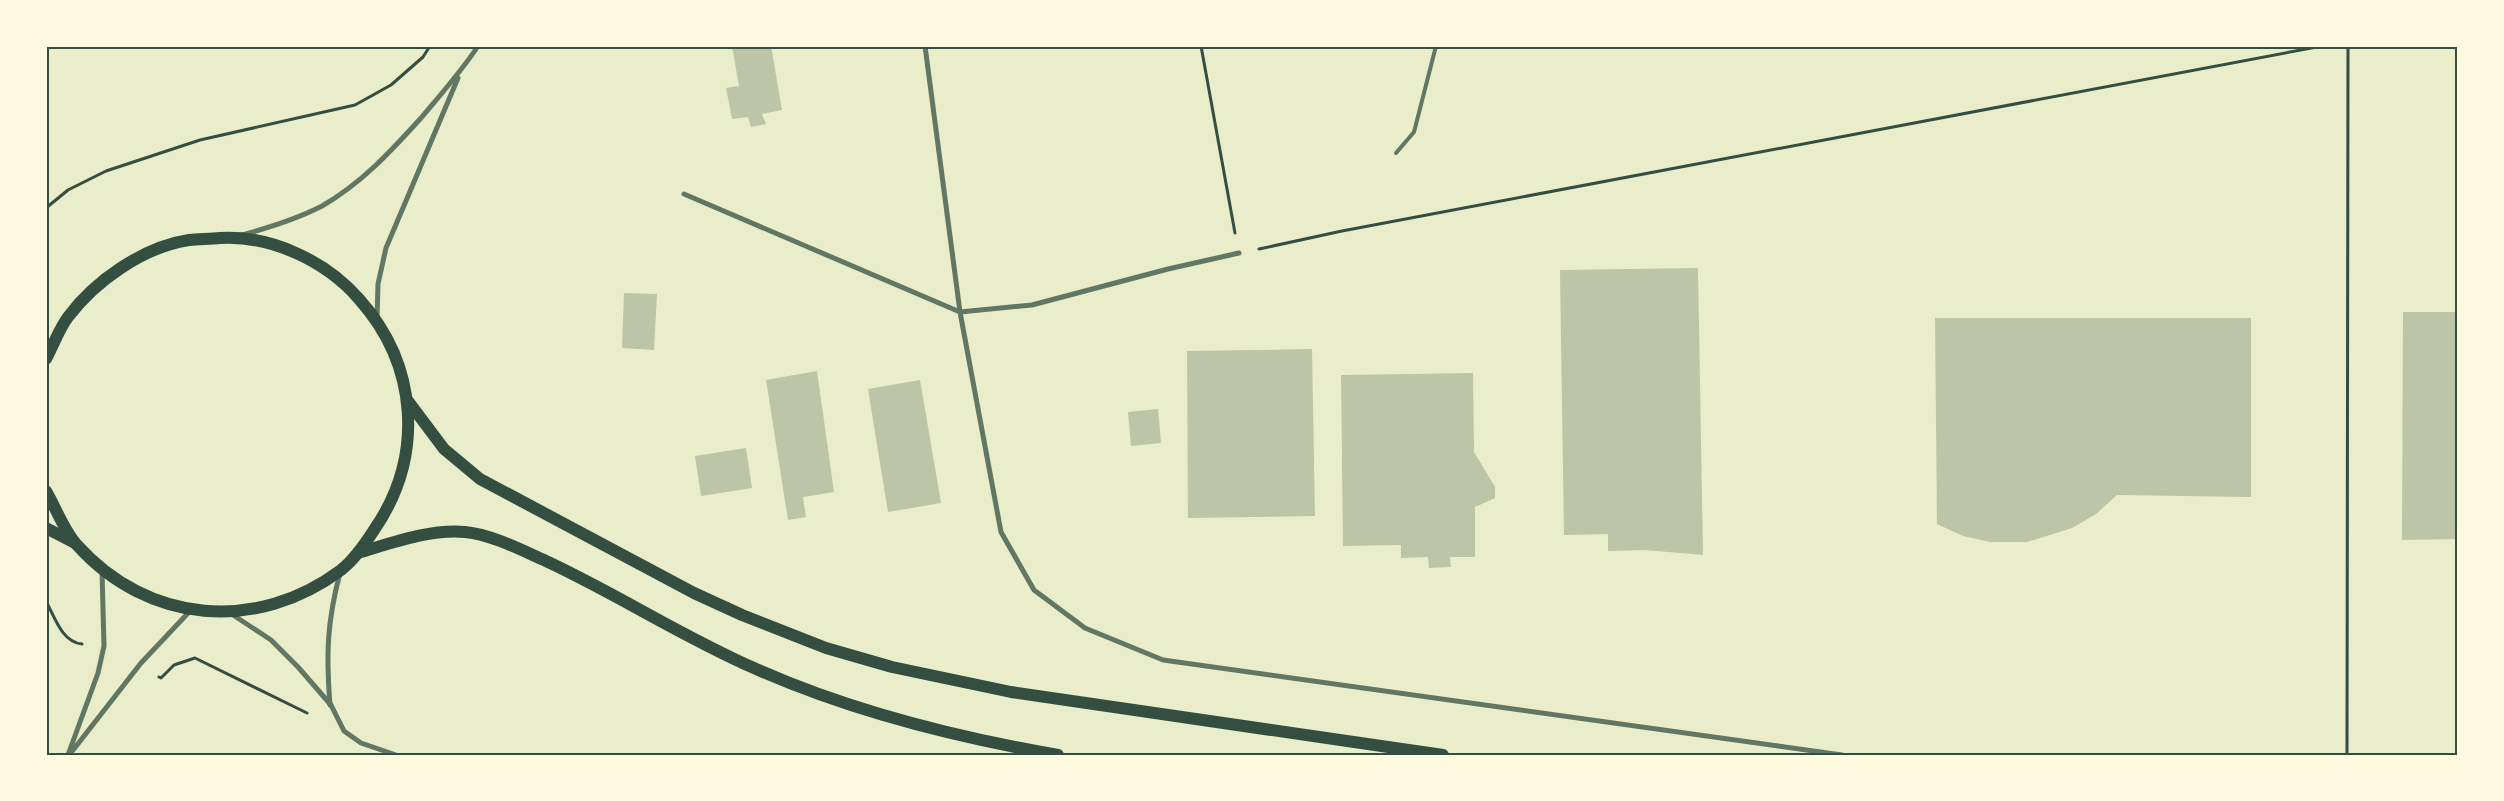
<svg xmlns="http://www.w3.org/2000/svg" width="2504" height="801" font-family="'Golos Text',sans-serif">
<style>
.building{fill:#bcc5a7}
.lines{fill:none;stroke-linecap:round;stroke-linejoin:round}
.path{stroke:#344e41;stroke-width:3}
.service{stroke:#617663;stroke-width:4}
.minor{stroke:#617663;stroke-width:5}
.primary{stroke:#344e41;stroke-width:12}
.neatline{fill:none;stroke:#344e41;stroke-width:2}
</style>
<rect width="100%" height="100%" fill="#e9edc9"/>
<g class="building">
<polygon points="732,46 771,46 782,110 762,114 766,124 751,127 748,117 732,119 726,88 739,86"/>
<polygon points="1698,268 1703,555 1645,550 1608,551 1608,534 1564,535 1560,270"/>
<polygon points="624,293 657,294 654,350 622,348"/>
<polygon points="2403,312 2458,312 2458,539 2402,540"/>
<polygon points="1935,318 2251,318 2251,497 2117,495 2096,514 2072,528 2027,542 1990,542 1963,536 1937,524"/>
<polygon points="1312,349 1315,516 1188,518 1187,351"/>
<polygon points="817,371 834,492 803,497 806,517 788,520 766,380"/>
<polygon points="1473,373 1474,452 1495,487 1495,498 1475,507 1475,557 1450,557 1451,567 1429,568 1428,557 1401,558 1401,545 1343,546 1341,375"/>
<polygon points="920,380 941,503 888,512 868,389"/>
<polygon points="1158,409 1161,443 1131,446 1128,412"/>
<polygon points="746,448 752,488 701,496 695,456"/>
</g>
<g class="lines">
<g class="path">
<polyline points="1201,46 1235,233"/>
<polyline points="46,208 68,190 106,171 200,140 355,105 391,85 423,57 430,46"/>
<polyline points="1259,249 1342,231 2322,46"/>
<path d="M46 601C55 618 62 642 82 644"/>
<polyline points="159,677 161,678 174,665 195,658 307,713"/>
<polyline points="2347,755 2348,46"/>
</g>
<polyline class="service" points="1396,153 1414,132 1436,46"/>
<g class="minor">
<polyline points="925,46 960,312 1001,532 1034,590 1085,628 1163,660 1842,755"/>
<polyline points="684,194 960,312 1032,305 1168,269 1239,253"/>
<path d="M243 235C269 227 297 219 322 206 362 183 391 151 421 118 441 94 461 72 478 46"/>
<polyline points="377,319 378,284 386,248 458,78"/>
<polyline points="230,613 271,640 298,667 331,705 344,731 361,743 396,755"/>
<path d="M330 705C326 654 327 622 340 573"/>
<polyline points="70,754 141,663 191,610"/>
<polyline points="68,755 98,673 104,646 102,571"/>
</g>
<g class="primary">
<path d="M46 359C53 346 59 329 68 317 95 281 143 247 189 240 199 239 210 239 220 238 271 235 326 261 359 299 418 365 425 456 374 530 365 544 355 559 341 570 257 633 148 624 77 545 64 531 56 508 46 491"/>
<polyline points="408,401 444,449 480,479 694,593 742,615 826,648 892,667 1011,692 1443,755"/>
<polyline points="46,528 75,543"/>
<path d="M358 553C392 543 429 529 465 532 493 535 521 550 546 561 617 594 683 637 754 668 850 711 954 737 1058 755"/>
</g>
</g>
<rect width="2504" height="801" fill="none" stroke="#fefae0" stroke-width="95"/>
<rect x="48" y="48" width="2408" height="706" class="neatline"/>
</svg>
